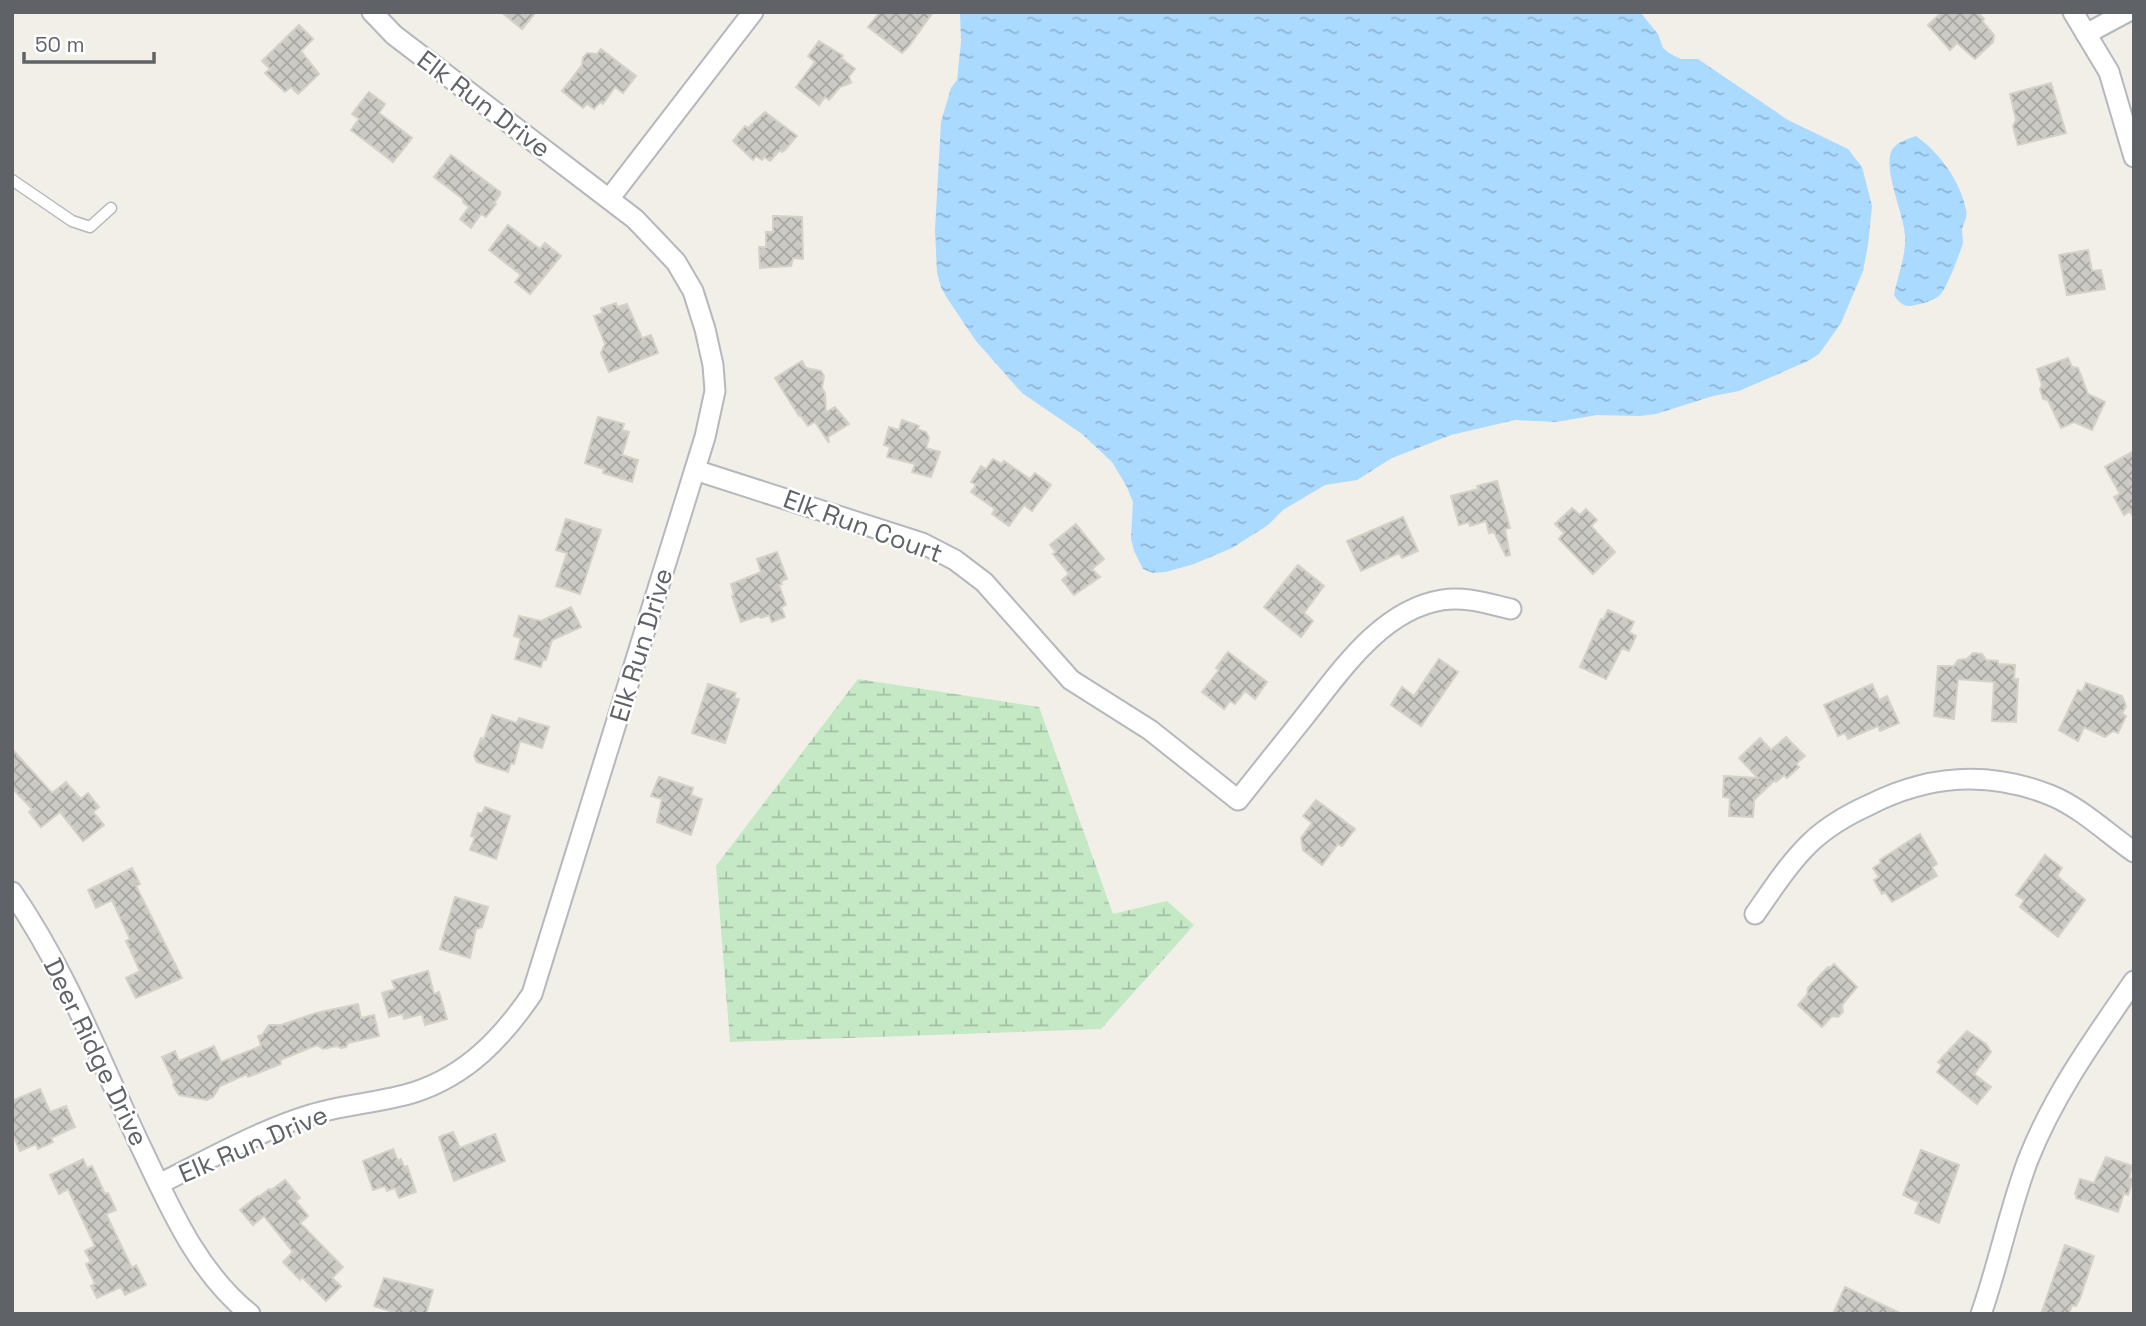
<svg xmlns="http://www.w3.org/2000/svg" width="2146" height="1326" font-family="'Space Grotesk',sans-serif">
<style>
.wetland{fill:url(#wetland-marsh)}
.water{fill:url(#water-ripples)}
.building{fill:url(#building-cross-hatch);stroke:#d6d1c6;stroke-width:2}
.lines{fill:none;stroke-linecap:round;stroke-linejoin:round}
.service-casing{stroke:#b5b8bc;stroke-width:13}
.minor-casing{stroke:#b5b8bc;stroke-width:23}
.service{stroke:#fff;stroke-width:10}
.minor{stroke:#fff;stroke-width:19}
.labels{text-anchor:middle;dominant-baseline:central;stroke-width:5;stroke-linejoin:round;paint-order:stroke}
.street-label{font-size:26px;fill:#5f6368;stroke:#fff}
</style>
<defs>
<pattern id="wetland-marsh" width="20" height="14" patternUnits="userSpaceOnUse" patternTransform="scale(1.75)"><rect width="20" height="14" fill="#c5e8c5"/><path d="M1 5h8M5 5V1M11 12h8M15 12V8" fill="none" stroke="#a3c0a4"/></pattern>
<pattern id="water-ripples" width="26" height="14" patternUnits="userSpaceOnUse" patternTransform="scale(1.75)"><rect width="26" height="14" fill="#aadaff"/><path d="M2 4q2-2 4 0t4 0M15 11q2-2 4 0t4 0" fill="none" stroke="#8eb4d2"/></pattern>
<pattern id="building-cross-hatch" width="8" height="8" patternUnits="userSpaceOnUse" patternTransform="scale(1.75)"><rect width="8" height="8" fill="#cccac5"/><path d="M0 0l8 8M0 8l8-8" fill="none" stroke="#a9a8a4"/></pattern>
</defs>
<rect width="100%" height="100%" fill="#f1efe8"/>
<polygon class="wetland" points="858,679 1039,707 1113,914 1167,901 1194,925 1101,1029 730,1042 716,866"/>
<g class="water">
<polygon points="960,12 1640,12 1658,34 1663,48 1669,53 1681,59 1698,59 1788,120 1848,149 1862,167 1872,206 1868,245 1863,271 1841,323 1819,354 1808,361 1739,391 1713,396 1656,414 1640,416 1597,415 1556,422 1515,420 1451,435 1392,458 1357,480 1325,485 1283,510 1268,525 1232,548 1194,564 1166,572 1153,573 1143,569 1134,551 1131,539 1133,502 1127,487 1112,462 1082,434 1022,393 976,341 947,298 941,287 937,273 935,230 941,122 951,88 957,80 961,42"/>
<path d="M1916 136C1939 152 1961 182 1966 210 1968 219 1963 223 1962 230 1962 235 1964 242 1962 246 1958 257 1948 286 1940 295 1934 301 1924 303 1915 305 1905 308 1900 304 1894 295 1898 274 1906 257 1905 236 1904 214 1882 168 1892 150 1897 142 1907 139 1916 136Z"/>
</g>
<g class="building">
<polygon points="501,12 536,12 522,29"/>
<polygon points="880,12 933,12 909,46 902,53 868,27"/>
<polygon points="1942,12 1977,12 1984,19 1982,21 1994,35 1993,42 1975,59 1957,43 1950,50 1928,25"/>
<polygon points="299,25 313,39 301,51 319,74 298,94 291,87 285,92 265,73 270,69 262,61"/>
<polygon points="819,41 843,56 841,58 855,69 849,76 851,83 840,87 829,100 825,97 819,105 796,87 815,62 808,56"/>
<polygon points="601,49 636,76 623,93 615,87 603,104 600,102 594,109 587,104 583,108 562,91 582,65 583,58 587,53 597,54"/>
<polygon points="2051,83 2066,133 2018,145 2013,126 2016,120 2010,94"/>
<polygon points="369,92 385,104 379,113 412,138 393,162 351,130 359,119 352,114"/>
<polygon points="765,112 797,136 785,150 782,152 780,150 770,161 764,157 762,160 756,156 753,160 733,141 745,126 748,128"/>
<polygon points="451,155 500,192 500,195 494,203 496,204 486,217 481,214 471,228 460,219 469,207 463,202 463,199 434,177"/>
<polygon points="773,216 802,217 803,259 793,258 791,266 760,268 759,247 766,247 766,232 773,232"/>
<polygon points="508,225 540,249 545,243 561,256 530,294 515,282 521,275 489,250"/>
<polygon points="2088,250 2092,271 2101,270 2105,289 2067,295 2059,255"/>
<polygon points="616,303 617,307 627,304 642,338 651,335 658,353 609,372 601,353 605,344 594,316 603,313 601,308"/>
<polygon points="2068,358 2072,367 2078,368 2088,394 2105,402 2092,430 2074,422 2061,428 2048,400 2043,399 2040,389 2042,385 2037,369"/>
<polygon points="802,361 806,368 821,371 824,376 822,388 825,393 826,412 835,407 849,424 828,437 829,443 815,422 808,426 800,415 799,416 775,378"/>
<polygon points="598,417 624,424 622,430 629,432 622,455 638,460 632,482 603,473 604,469 585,463"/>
<polygon points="902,420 919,426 917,429 926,432 929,438 926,448 940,452 931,477 912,472 915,464 887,457 890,447 884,445 889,427 899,430"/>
<polygon points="2134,451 2134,518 2130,511 2124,515 2114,497 2120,494 2105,467"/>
<polygon points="993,459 1002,464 1004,461 1030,479 1035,473 1051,485 1032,511 1024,505 1009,526 992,514 995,509 971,492 976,485 971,482 981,466 986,469"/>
<polygon points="1497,481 1510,528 1505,529 1510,555 1506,556 1494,532 1489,533 1486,521 1470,526 1469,522 1459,525 1451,496 1478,489 1477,486"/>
<polygon points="1572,508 1580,515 1586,509 1597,520 1591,526 1615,552 1593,574 1559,539 1564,533 1555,524"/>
<polygon points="1403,517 1418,551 1402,558 1399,553 1361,571 1347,541"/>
<polygon points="566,519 601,530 580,594 556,586 567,553 556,550"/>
<polygon points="1076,524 1104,559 1092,569 1100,577 1074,595 1062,580 1069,574 1053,554 1056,552 1050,545"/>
<polygon points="777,552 787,579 781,581 782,584 779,585 786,605 781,607 785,617 772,622 769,615 761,618 758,616 741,622 732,596 734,595 731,584 761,572 757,559"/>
<polygon points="1298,565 1324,586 1304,613 1313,621 1301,637 1264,607"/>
<polygon points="571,607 581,627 552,640 546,660 543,659 541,667 515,659 521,638 514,636 519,616 541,621"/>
<polygon points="1608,610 1634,622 1629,632 1636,636 1629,651 1622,648 1606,679 1580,667 1601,619 1603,620"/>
<polygon points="1228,652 1267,682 1255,699 1245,691 1235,704 1230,701 1224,709 1202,692 1219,670 1216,668"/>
<polygon points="1973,653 1982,654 1986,660 1998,661 1998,664 2015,665 2014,679 2018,679 2016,722 1992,721 1994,682 1958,679 1954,719 1934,716 1938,666 1954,666 1958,660 1967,659"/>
<polygon points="1439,659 1458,672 1421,726 1391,705 1402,687 1414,696"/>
<polygon points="2086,683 2122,696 2126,706 2122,714 2126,716 2118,733 2113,731 2105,737 2084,727 2078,741 2059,730 2078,690 2082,692"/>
<polygon points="708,684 736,693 734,698 739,699 725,743 692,733"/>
<polygon points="1872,684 1879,700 1887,696 1899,723 1880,731 1878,726 1848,739 1845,733 1838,736 1824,705"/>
<polygon points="492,715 517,723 519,718 549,727 542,748 520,741 514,764 511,763 508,772 477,762 474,756 481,738 484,739"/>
<polygon points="1786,737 1805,756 1796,764 1799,767 1787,778 1784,775 1776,782 1775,780 1754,800 1753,817 1729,816 1730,798 1723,797 1724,776 1758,778 1739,758 1760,738 1771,750"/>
<polygon points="12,749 52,793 66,782 81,799 88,793 99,807 93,812 104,825 83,841 60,812 41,827 29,812 32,809 12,788"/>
<polygon points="659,777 693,788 691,795 702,799 691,835 657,822 662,799 651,796"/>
<polygon points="1316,800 1355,829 1342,846 1338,844 1322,865 1303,850 1301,838 1312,823 1303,816"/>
<polygon points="485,807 510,816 496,859 470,850 475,837 471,836 478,813 482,814"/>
<polygon points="1920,834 1937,864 1932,867 1937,876 1892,902 1885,892 1882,894 1874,880 1879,877 1873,868 1881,863 1880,860"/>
<polygon points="2045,855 2062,868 2057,876 2085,900 2058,937 2020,907 2024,900 2016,895"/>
<polygon points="132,868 140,884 136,886 182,978 136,998 126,978 140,971 126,941 130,939 112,900 96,908 88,890"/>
<polygon points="455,897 488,907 482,927 476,929 470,958 440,949"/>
<polygon points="1834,964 1857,987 1842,1005 1843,1012 1838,1017 1832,1016 1822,1027 1798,1005 1807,995 1808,988 1828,967 1830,968"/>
<polygon points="428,971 434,994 439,992 447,1019 425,1025 422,1014 404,1019 403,1014 389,1017 382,993 395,989 392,981"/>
<polygon points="358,1004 361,1018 374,1015 379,1036 348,1043 346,1047 341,1048 337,1046 323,1049 317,1045 280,1060 281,1064 248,1077 247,1074 220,1086 213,1097 207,1100 179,1095 173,1085 174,1082 162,1057 175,1051 179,1061 214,1046 221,1062 261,1046 258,1036 262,1035 269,1025 281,1025 316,1013"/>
<polygon points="1967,1031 1986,1044 1991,1052 1974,1074 1991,1087 1977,1104 1937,1072 1942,1065 1938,1062"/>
<polygon points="40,1089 50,1112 66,1106 75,1127 51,1138 53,1142 38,1149 36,1144 20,1151 12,1133 12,1101"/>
<polygon points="453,1132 460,1148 495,1134 505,1161 454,1181 439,1137"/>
<polygon points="393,1149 398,1161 401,1159 404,1167 407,1166 416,1192 399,1198 395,1188 387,1191 385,1186 373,1190 363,1161"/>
<polygon points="1921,1150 1959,1165 1939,1223 1915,1213 1919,1202 1903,1195"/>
<polygon points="2106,1157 2132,1166 2129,1178 2133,1179 2128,1195 2124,1193 2118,1212 2076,1198 2077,1195 2075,1194 2080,1179 2094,1183"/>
<polygon points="83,1159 87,1168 92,1166 105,1194 108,1193 116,1210 106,1214 132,1268 136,1265 146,1285 125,1295 121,1287 97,1298 91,1286 95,1284 86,1264 91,1262 85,1251 95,1246 68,1189 59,1194 50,1175"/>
<polygon points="285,1180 300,1198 296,1201 308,1216 300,1223 343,1267 332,1278 341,1286 326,1301 302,1277 300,1280 283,1262 293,1252 264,1216 253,1225 240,1210 258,1196 259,1197 269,1189 271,1190"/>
<polygon points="2065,1245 2094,1256 2080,1298 2076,1306 2072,1305 2069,1314 2041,1314"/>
<polygon points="384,1278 433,1290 426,1314 400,1314 374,1306"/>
<polygon points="1845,1287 1902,1314 1833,1314"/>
</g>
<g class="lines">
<g class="service-casing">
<polyline id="service" points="12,180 72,221 90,227 111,208"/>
</g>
<g class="minor-casing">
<g id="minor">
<polyline points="2073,12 2109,72 2134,157"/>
<polyline points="2086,34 2127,12"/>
<polyline points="609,199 753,12"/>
<path d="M695 470 922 543 955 560 984 582 1071 680 1150 730 1238 800C1260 772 1283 744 1305 716 1341 671 1381 610 1442 600 1466 596 1489 604 1511 609"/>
<path d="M12 892C66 970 100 1060 140 1145 169 1205 196 1271 250 1314"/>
<path d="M1755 914C1772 890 1789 863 1811 842 1828 826 1847 815 1869 805 1928 775 1987 770 2050 795 2080 807 2107 833 2134 852"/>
<path d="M159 1184C206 1161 260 1130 310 1115 344 1104 381 1103 415 1092 467 1075 502 1038 532 994L705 437 715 391 713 365 705 329 693 291 676 262 635 219 394 35 372 12"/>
<path d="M1981 1314C1999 1263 2009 1210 2028 1160 2054 1094 2094 1039 2134 981"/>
</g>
</g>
<use href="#service" class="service"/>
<use href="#minor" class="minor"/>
</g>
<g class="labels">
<g class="street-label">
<text transform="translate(484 104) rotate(37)">Elk Run Drive</text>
<text transform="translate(863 526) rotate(20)">Elk Run Court</text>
<text transform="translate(641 645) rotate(-73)">Elk Run Drive</text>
<text transform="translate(96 1052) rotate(64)">Deer Ridge Drive</text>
<text transform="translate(253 1144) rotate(-23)">Elk Run Drive</text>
</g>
</g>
<rect width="2146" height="1326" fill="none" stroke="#5f6368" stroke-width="28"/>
<path d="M24 52v10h130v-10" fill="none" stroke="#5f6368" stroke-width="3.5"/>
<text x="35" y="52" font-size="21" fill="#5f6368" stroke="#ffffff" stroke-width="5" paint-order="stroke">50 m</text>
</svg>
